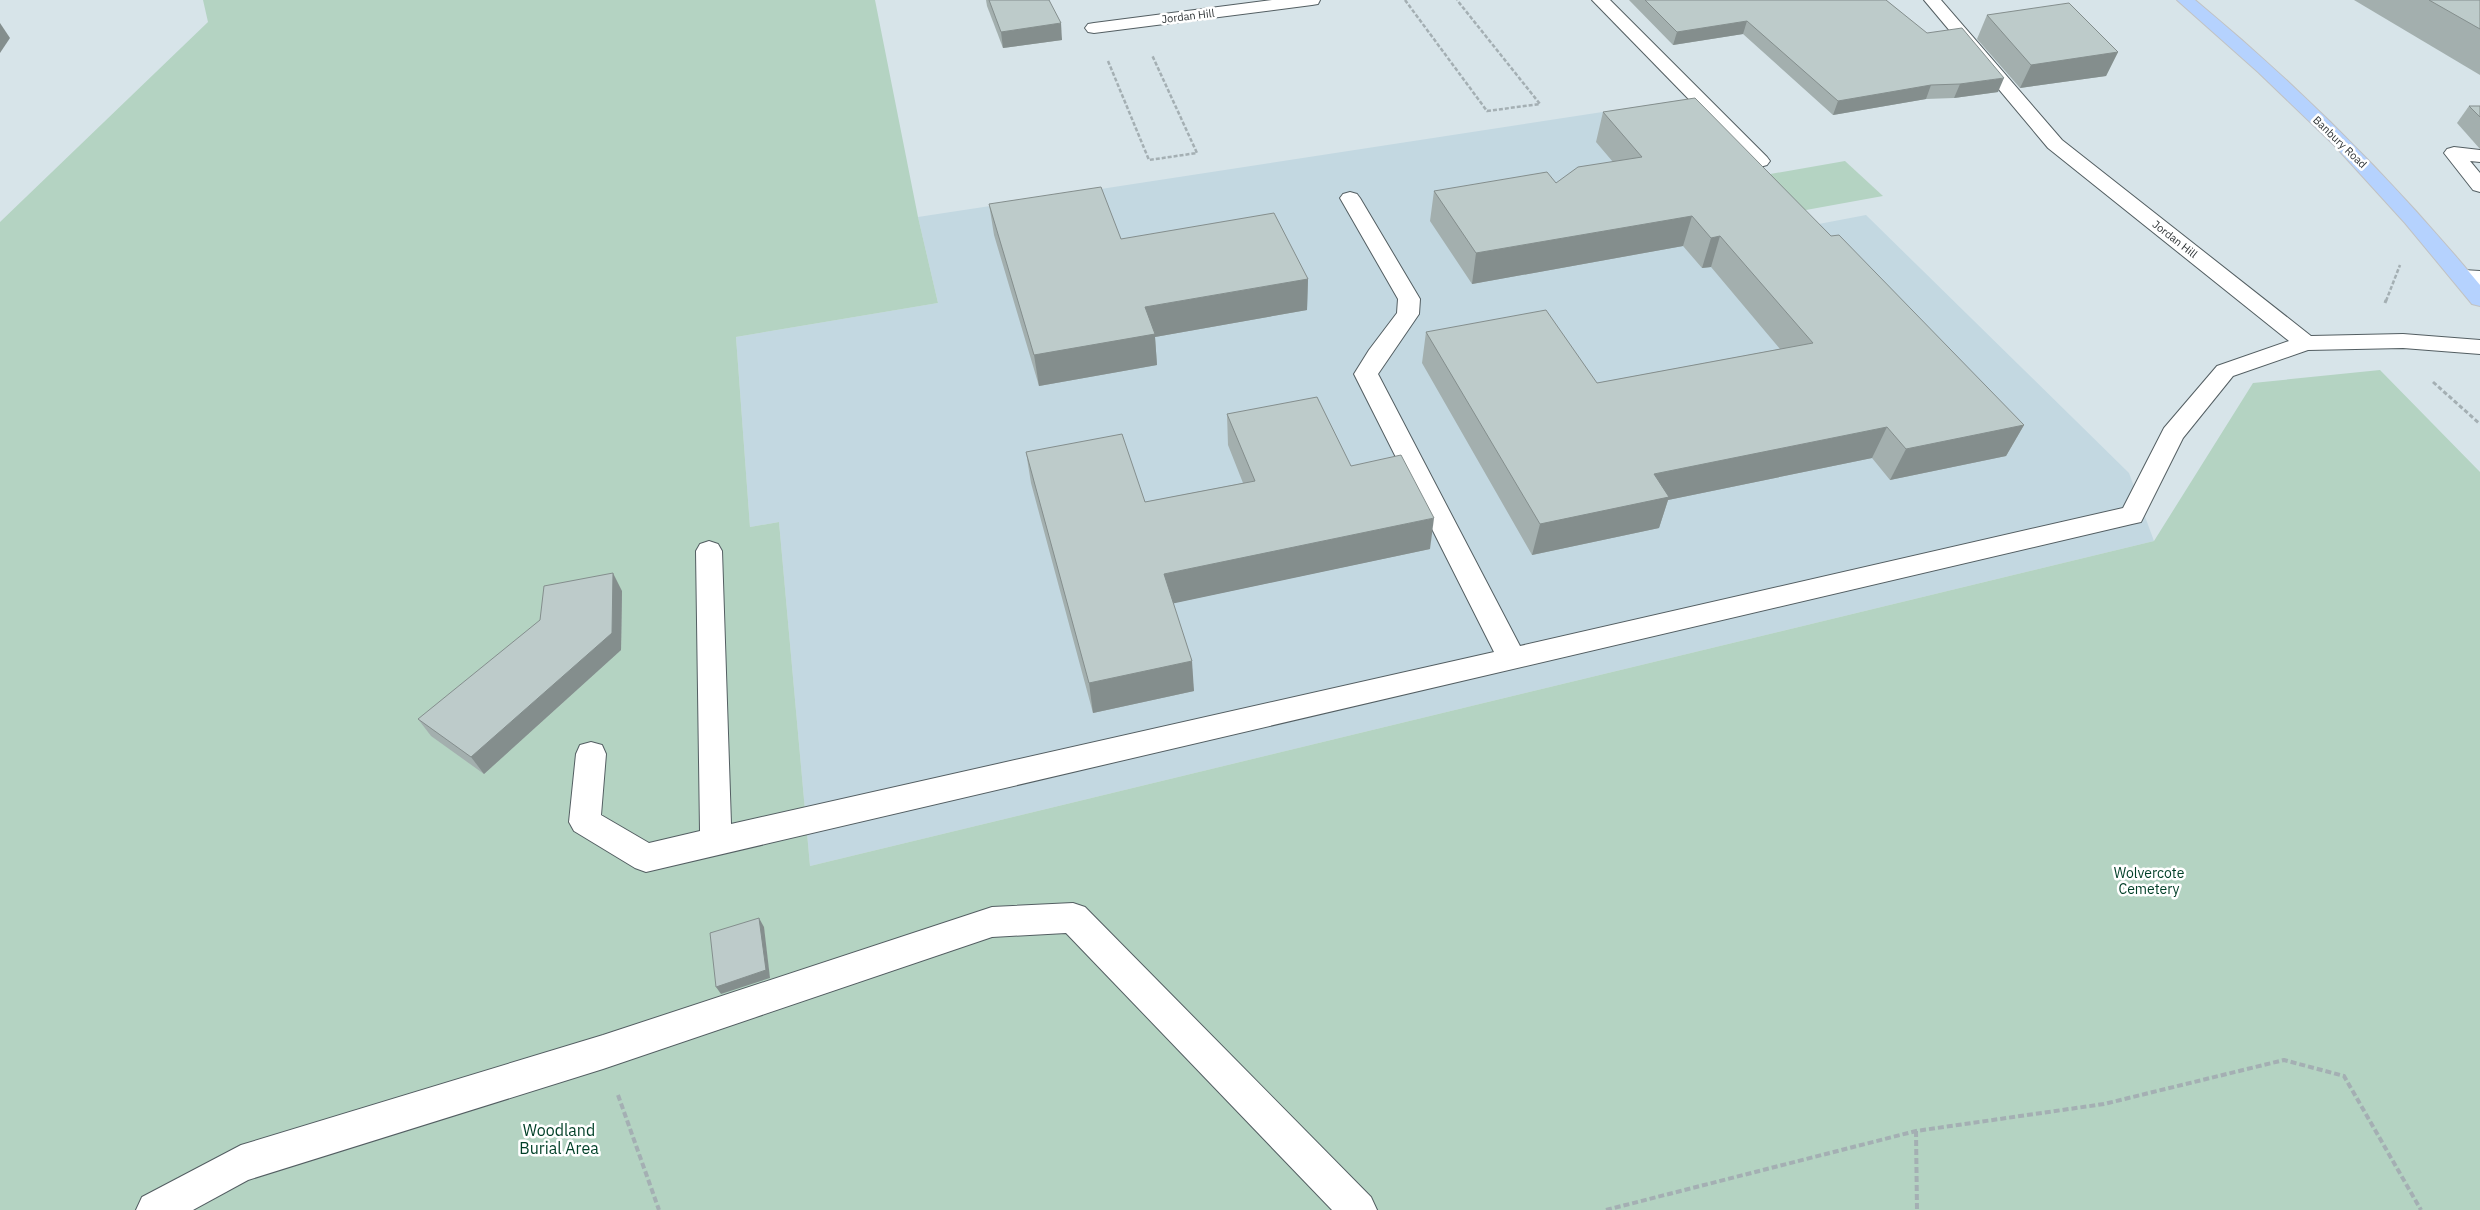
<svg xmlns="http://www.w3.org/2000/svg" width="2480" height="1210" font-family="'IBM Plex Sans',sans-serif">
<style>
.built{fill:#c3d8e1}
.green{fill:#b4d3c2}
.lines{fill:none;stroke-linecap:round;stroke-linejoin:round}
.minor-casing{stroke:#535e62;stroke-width:2}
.major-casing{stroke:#c1c2c3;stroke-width:2}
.path-far2{stroke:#a4afb3;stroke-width:2.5;stroke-dasharray:4 2;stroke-linecap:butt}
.path-far1{stroke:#a4afb3;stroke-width:3;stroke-dasharray:4.5 2.5;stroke-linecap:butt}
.path{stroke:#a4afb3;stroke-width:4;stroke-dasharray:6 3;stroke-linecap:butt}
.minor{fill:#fff;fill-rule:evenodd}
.major{fill:#b5d2fe;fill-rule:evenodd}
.wall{fill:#a3afae}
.shaded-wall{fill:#848e8d}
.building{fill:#bdcbca;stroke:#848e8d}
.labels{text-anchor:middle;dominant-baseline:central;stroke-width:5;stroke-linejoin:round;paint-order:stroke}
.far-street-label{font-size:11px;fill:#303537;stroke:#fff}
.park-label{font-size:14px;fill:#003f27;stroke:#fff}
.near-park-label{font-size:16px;fill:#003f27;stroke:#fff}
</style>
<rect width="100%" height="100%" fill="#d7e4e9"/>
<polygon class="built" points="1681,100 1803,227 1866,215 2129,473 2154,541 810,866 779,522 750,527 736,337 938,303 918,217"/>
<g class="green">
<polygon points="203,0 875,0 918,217 938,303 736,337 750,527 779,522 810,866 2154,541 2253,383 2380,370 2480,472 2480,1210 0,1210 0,222 208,22"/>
<polygon points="1845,161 1883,196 1795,212 1759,176"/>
</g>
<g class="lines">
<g class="minor-casing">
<g id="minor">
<polygon points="1272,0 1320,0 1318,4 1312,5 1094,33 1088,32 1085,28 1088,24 1094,23"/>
<polygon points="1592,0 1610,0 1767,157 1770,161 1767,165 1760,167 1753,165"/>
<polygon points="1924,0 1941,0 2062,140 2311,336 2403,334 2480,340 2480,354 2403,348 2308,350 2233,376 2183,438 2141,522 2132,524 646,872 635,868 574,831 569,822 576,754 580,745 591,742 602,745 606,754 601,815 649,843 700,831 696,551 700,544 709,541 718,544 722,551 731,824 1494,652 1354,374 1369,350 1397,313 1398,299 1340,198 1343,194 1350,192 1357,194 1360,198 1420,299 1419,314 1378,374 1520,646 2123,508 2164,428 2217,366 2289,341 2048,148"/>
<polygon points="2454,147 2480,150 2480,162 2470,161 2480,173 2480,192 2473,190 2444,153 2447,149"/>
<polygon points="2463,270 2480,271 2480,285 2455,282 2452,277 2455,272"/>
<polygon points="1073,903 1085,907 1371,1197 1377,1210 1332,1210 1066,933 992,937 603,1069 248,1180 193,1210 136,1210 142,1197 241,1145 603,1035 992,907"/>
</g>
</g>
<g class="major-casing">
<path id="major" d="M2177 0H2195C2299 86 2394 181 2480 285V306L2472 304 2405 223 2334 145 2258 72Z"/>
</g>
<g class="path-far2">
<polyline points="1405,0 1487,111 1540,104 1457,0"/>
<polyline points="1108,61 1149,160 1197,153 1152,55"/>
<polyline points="2386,301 2400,265"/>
</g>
<g class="path-far1">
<polyline points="2385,303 2386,300"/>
<polyline points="2433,382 2480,424"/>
</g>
<g class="path">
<polyline points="618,1095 659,1210"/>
<polyline points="1916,1131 1917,1210"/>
<polyline points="1606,1210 1916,1131 2104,1104 2284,1060 2344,1076 2421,1210"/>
</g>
<use href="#minor" class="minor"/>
<use href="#major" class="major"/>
</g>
<g class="wall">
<polygon points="986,0 1049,0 1062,40 1003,48 987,6"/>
<polygon points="1629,0 1886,0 1998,92 1954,98 1926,99 1833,115 1743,34 1673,45"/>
<polygon points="2354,0 2480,0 2480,75"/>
<polygon points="1987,15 2118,52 2106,76 2020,88 1977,39"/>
<polygon points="2469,106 2480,106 2480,149 2457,123"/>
<polygon points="1603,112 1831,236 2024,425 2006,456 1890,480 1872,458 1668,500 1659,528 1532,555 1422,363 1426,332 1597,383 1780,349 1711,267 1702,268 1683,246 1472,284 1430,221 1434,191 1556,183 1613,162 1596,142"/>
<polygon points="989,204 1121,239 1308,279 1307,310 1155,337 1157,365 1039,386 994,235"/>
<polygon points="1227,414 1351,466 1430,549 1173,603 1194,691 1093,713 1031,483 1026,452 1145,502 1243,483 1228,445"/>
<polygon points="622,591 621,650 484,774 431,736 418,719"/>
</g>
<g class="shaded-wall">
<polygon points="1747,21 1743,34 1673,45 1677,32"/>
<polygon points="0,23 10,38 0,53"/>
<polygon points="1061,23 1062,40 1003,48 1001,32"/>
<polygon points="2118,52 2106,76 2020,88 2031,65"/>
<polygon points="2004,78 1998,92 1954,98 1960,84"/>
<polygon points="1931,85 1926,99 1833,115 1838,101"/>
<polygon points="1692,216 1683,246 1472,284 1476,253"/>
<polygon points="1720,236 1711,267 1702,268 1711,238"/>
<polygon points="1308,279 1307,310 1155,337 1157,365 1039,386 1034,355 1145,307"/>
<polygon points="2024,425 2006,456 1890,480 1906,449"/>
<polygon points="1887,427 1872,458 1668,500 1659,528 1532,555 1540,524 1654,474"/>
<polygon points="1434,518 1430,549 1166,605 1164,574"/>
<polygon points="613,573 622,591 621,650 484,774 471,757"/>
<polygon points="1192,661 1194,691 1093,713 1089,683"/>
<polygon points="759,918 764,927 770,978 721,994 716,987"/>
</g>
<g class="building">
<polygon points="989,0 1049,0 1061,23 1001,32"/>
<polygon points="1645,0 1886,0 1927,33 1962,28 2004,78 1960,84 1931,85 1838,101 1747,21 1677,32"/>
<polygon points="2429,0 2480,0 2480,29"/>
<polygon points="2069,3 2118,52 2031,65 1987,15"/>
<polygon points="1695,98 1831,236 1839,235 2024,425 1906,449 1887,427 1654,474 1669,497 1540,524 1426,332 1546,310 1597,383 1813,343 1720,236 1711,238 1692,216 1476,253 1434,191 1547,172 1556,183 1578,167 1642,157 1603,112"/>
<polygon points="2469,106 2480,106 2480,117"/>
<polygon points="1101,187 1121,239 1274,213 1308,279 1145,307 1155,334 1034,355 989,204"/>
<polygon points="1317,397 1351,466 1401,455 1434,518 1164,574 1192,661 1089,683 1026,452 1122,434 1145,502 1255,481 1227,414"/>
<polygon points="613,573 612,633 471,757 418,719 540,620 544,586"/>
<polygon points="759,918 766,970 716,987 710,933"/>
</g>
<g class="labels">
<g class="far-street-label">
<text transform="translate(1188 16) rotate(-7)">Jordan Hill</text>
<text transform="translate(2340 142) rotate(44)">Banbury Road</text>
<text transform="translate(2175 239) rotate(38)">Jordan Hill</text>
</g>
<g class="park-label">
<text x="2149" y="873">Wolvercote<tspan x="2149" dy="16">Cemetery</tspan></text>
</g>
<g class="near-park-label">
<text x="559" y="1130">Woodland<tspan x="559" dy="18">Burial Area</tspan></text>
</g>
</g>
</svg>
